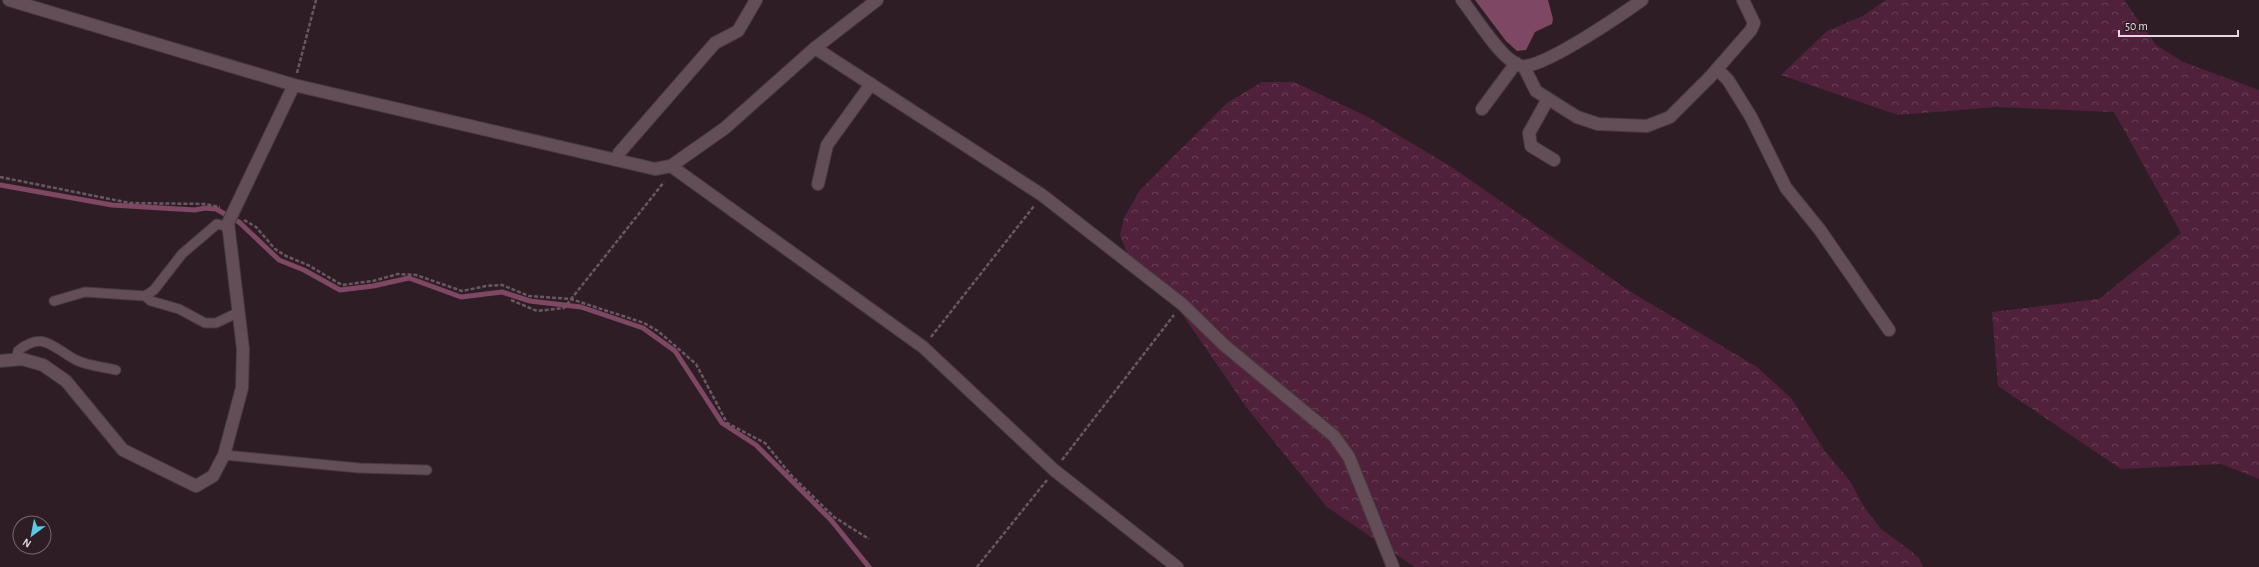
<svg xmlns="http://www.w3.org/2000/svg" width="2259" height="567" font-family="'Alegreya Sans',sans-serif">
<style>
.forest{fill:url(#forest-crowns)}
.water{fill:#7e4763}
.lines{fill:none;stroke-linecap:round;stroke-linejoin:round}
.stream{stroke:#7e4763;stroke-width:5}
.lane-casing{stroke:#483941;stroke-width:11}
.street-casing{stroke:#483941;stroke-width:14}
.secondary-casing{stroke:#483941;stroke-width:14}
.path{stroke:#68585f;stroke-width:2.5;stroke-dasharray:4 2;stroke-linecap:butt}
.lane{stroke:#634e57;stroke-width:9}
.street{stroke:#634e57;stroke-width:12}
.secondary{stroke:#634e57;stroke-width:12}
</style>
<defs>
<pattern id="forest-crowns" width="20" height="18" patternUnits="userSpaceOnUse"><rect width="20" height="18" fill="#51213b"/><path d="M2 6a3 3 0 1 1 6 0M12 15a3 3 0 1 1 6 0" fill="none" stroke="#6a4057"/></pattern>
</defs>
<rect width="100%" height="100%" fill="#2f1d25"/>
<g class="forest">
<polygon points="1886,0 2124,0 2156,45 2183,62 2259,90 2259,479 2221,464 2121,469 1998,386 1992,312 2099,299 2181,233 2114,112 1996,107 1898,115 1781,75 1827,31 1863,16"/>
<polygon points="1262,82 1294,82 1368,117 1453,168 1631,292 1757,367 1791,398 1827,454 1850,481 1864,507 1881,529 1911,551 1919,558 1923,567 1415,567 1327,507 1247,408 1180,311 1128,255 1120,235 1124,218 1140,190 1227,103"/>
</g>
<polygon class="water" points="1475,0 1548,0 1553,19 1552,24 1535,32 1526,50 1517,51 1506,41"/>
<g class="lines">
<polyline class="stream" points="0,185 112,205 195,210 205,208 216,209 239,222 279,260 304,270 340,290 373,286 409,278 461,297 502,292 530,301 581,307 643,328 675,351 722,423 756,445 831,520 869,567"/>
<g class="lane-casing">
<g id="lane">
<polyline points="145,296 151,301 179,309 205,323 216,323 239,312"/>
<polyline points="54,301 85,292 145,296 154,290 182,254 217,224 229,227"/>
<path d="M16 360 18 351C43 330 53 348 76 360 88 366 104 367 116 370"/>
<polyline points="224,455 359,468 427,470"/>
</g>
</g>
<g class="street-casing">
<g id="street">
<polyline points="815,48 1042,195 1182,304 1224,345 1334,436 1349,457 1393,567"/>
<polyline points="1524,67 1536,91 1577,117 1598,124 1647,126 1670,117 1710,77 1751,30 1754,23 1743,0"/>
<polyline points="1717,69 1728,80 1751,117 1786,188 1820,230 1889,330"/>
<polyline points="1548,99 1529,133 1531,146 1554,160"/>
<polyline points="1482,109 1516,63"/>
<polyline points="617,160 619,153 715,43 738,31 756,0"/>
<polyline points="671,166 923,347 1054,470 1177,567"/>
<polyline points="818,184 827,145 871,84"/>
</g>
</g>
<g class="secondary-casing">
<g id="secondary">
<polyline points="9,0 294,85 655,169 671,166 725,128 815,48 877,0"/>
<path d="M1462 0C1474 15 1497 52 1512 61 1516 64 1522 67 1526 66 1552 62 1618 17 1642 0"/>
<polyline points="0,361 22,359 43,365 66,381 123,450 196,486 213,476 224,455 242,388 243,349 228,223 294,85"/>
</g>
</g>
<g class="path">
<polyline points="297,73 316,0"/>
<polyline points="0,177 130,203 205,204 220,207"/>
<polyline points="244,220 256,227 275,249 286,256 308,265 342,285 373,281 398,274 416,275 462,291 486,286 502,285 529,296 571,299 644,323 658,331 696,364 727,423 765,443 791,475 834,517 869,539"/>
<polyline points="511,300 537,311 564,308 664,182"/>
<polyline points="931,337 1034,206"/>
<polyline points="1062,460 1174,315"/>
<polyline points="977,567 1047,480"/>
</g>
<use href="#lane" class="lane"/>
<use href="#street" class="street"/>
<use href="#secondary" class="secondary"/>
</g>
<g transform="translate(32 535) rotate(212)"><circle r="19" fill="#2f1d25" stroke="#78686f"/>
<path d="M0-3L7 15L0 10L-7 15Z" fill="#59c8e5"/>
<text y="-6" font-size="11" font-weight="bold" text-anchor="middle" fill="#e5d8de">N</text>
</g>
<path d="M2119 30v6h119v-6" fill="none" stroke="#e5d8de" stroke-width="2"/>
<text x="2125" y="30" font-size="12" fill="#e5d8de" stroke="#2f1d25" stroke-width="3" paint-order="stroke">50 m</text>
</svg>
